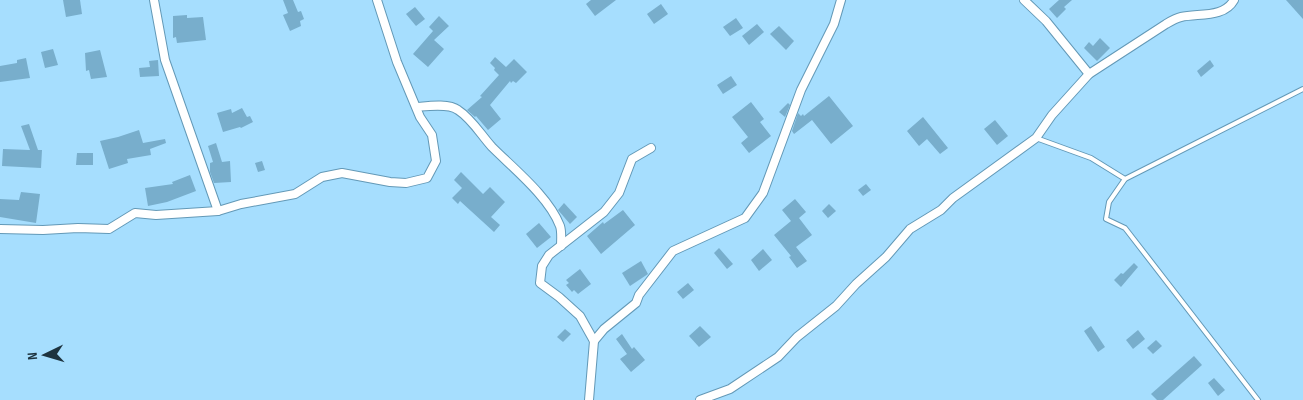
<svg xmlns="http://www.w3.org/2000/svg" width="1303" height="400" font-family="'Sofia Sans Condensed',sans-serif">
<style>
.building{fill:#78aecc}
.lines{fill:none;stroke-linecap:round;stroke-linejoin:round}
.service-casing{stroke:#6399b7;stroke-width:6}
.minor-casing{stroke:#6399b7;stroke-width:10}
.service{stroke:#fff;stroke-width:4}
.minor{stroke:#fff;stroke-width:8}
</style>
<rect width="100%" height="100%" fill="#a6defe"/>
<g class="building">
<polygon points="63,0 80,0 82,14 66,17"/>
<polygon points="283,0 293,0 298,12 301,11 304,19 300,21 301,26 290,31 283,15 288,13"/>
<polygon points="591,0 616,0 595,16 586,4"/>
<polygon points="1059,0 1072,0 1064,7 1066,9 1057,18 1049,9"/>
<polygon points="1286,0 1303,0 1303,19"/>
<polygon points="661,4 668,14 654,24 647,14"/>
<polygon points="415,7 425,19 416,26 406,14"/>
<polygon points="187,15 187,18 203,17 206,40 177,43 176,37 173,38 173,16"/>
<polygon points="439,16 449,26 434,40 444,49 428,67 413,54 433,31 429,27"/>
<polygon points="736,18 743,28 730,36 723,27"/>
<polygon points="757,24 764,32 749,45 742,36"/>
<polygon points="779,26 794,41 786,50 770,34"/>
<polygon points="1100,38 1110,48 1097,61 1084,48 1089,42 1093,46"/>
<polygon points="53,49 58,65 45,68 41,52"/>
<polygon points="100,50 107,77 91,79 89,70 86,71 85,53"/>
<polygon points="495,57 506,67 514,59 527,72 516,83 513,81 511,83 510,81 490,105 501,119 488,130 476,116 475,117 467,110 482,97 480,96 499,75 494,70 495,68 490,63"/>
<polygon points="26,58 30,78 0,82 0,66 17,63 17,60"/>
<polygon points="158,60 159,76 140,77 139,68 150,67 149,61"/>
<polygon points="1210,60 1214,66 1201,77 1197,71"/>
<polygon points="731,76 737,85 723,94 717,85"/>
<polygon points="829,96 853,126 831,144 812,120 794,134 792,131 798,113 801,116 803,114 804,116"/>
<polygon points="751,102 764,119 760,122 771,136 749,153 741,143 748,137 732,117"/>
<polygon points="788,103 790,105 785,117 779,112"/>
<polygon points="242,108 247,117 250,116 253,122 241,128 240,127 223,132 217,113 231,109 232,113"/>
<polygon points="923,117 948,148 940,154 927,139 919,146 907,131"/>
<polygon points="995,120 1008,136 997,145 984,129"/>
<polygon points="29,124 38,150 42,150 41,168 2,166 3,149 30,150 21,126"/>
<polygon points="139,130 143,143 165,139 166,143 150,149 151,155 127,159 128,163 109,169 100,141 118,137"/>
<polygon points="216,143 222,162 230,161 231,182 214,183 210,172 210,163 213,162 208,146"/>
<polygon points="77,153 93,153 93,165 76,165"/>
<polygon points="262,161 265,170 258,172 255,163"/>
<polygon points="461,172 483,194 490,187 505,202 491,217 500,225 494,232 460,201 458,204 452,198 462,188 454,180"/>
<polygon points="190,175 196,191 167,202 148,206 145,188 173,184 172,182"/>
<polygon points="866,184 871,190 863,196 858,190"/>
<polygon points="21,192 40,194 36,223 0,217 0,199 19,200"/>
<polygon points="795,199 806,212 799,218 812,235 796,247 807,261 797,268 789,257 791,256 774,235 791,221 782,210"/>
<polygon points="564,203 577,217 570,224 558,210"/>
<polygon points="829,204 836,211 828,218 822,211"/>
<polygon points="623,210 635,225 601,254 587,236 603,222 604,224"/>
<polygon points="539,223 551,237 537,248 526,234"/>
<polygon points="719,248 733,264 727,269 714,253"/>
<polygon points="763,249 772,260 759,271 751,260"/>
<polygon points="641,261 648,274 630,286 622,273"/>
<polygon points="1134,263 1138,267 1121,287 1114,280 1121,273 1123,274"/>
<polygon points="580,269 591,284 578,294 574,290 572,292 566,285 569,283 566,280"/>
<polygon points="688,283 694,290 683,299 677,292"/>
<polygon points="700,326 711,337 699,347 689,336"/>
<polygon points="1091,326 1105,347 1098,352 1084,331"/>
<polygon points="565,329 571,334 563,342 557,337"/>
<polygon points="1138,330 1145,339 1133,349 1126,340"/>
<polygon points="622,334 632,349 634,347 645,360 631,372 620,359 627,354 616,339"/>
<polygon points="1156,340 1162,346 1153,354 1147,348"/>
<polygon points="1194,356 1202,365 1163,400 1157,400 1151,394"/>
<polygon points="1214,378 1225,390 1218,396 1208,383"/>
</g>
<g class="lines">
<g class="service-casing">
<g id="service">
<polyline points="1036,138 1091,158 1125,179"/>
<polyline points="1258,400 1125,228 1106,219 1109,202 1125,179 1303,89"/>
</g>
</g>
<g class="minor-casing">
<g id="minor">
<polyline points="154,0 165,60 218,211"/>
<polyline points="1024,0 1046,21 1089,74"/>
<path d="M417 107C428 106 449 103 458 110 472 119 481 135 492 147 514 169 549 197 560 226 562 232 561 240 561 246"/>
<polyline points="0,229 43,230 78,228 109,229 135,213 156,215 218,211 241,204 295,194 322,177 342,173 390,182 406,183 427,178 436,161 432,135 420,117 397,62 377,0"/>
<polyline points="594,341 604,329 636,303 639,295 673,251 745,218 763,193 801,90 834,24 841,0"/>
<polyline points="589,400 594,341 580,316 559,297 540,283 542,266 549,255 604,212 619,193 632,159 651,148"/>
<path d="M700 400 730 389 778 357 797 337 836 306 856 284 886 257 910 229 941 210 953 198 1036 138 1052 115 1089 74 1166 24C1171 21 1176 18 1181 17 1199 13 1224 18 1234 0"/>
</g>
</g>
<use href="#service" class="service"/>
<use href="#minor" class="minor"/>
</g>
<g transform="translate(45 355) rotate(265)" stroke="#a6defe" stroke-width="4" paint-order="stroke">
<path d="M0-4L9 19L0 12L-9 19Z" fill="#1d333f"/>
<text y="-8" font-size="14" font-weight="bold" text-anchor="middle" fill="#1d333f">N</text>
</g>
</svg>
